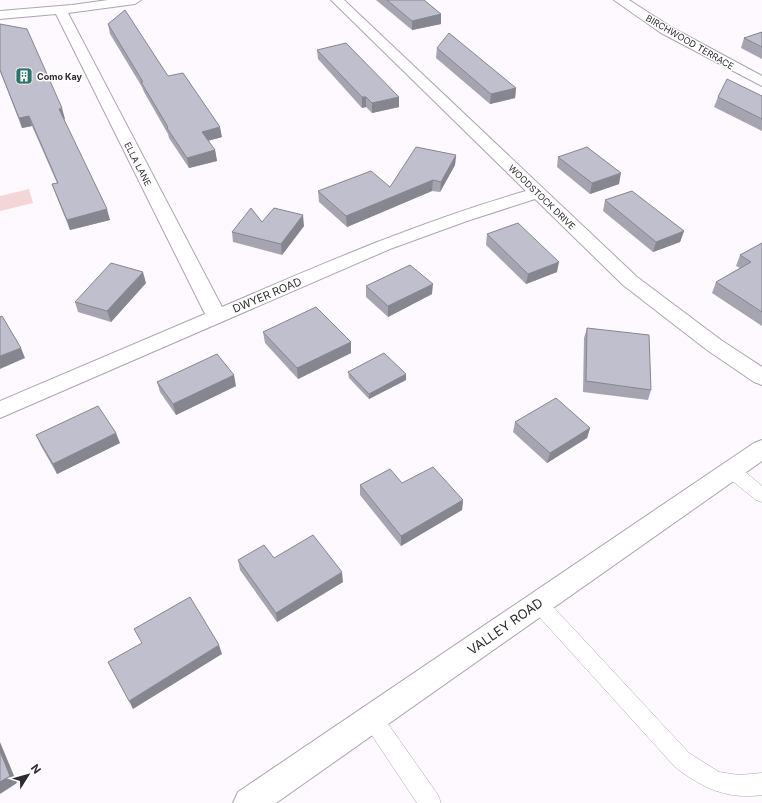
<svg xmlns="http://www.w3.org/2000/svg" width="762" height="803" font-family="Inter,sans-serif">
<style>
.green{fill:#f5d6d8}
.lines{fill:none;stroke-linecap:round;stroke-linejoin:round}
.lane-casing{stroke:#ada4b0;stroke-width:1}
.street-casing{stroke:#ada4b0;stroke-width:2}
.primary-casing{stroke:#ada4b0;stroke-width:2}
.lane{fill:#fff;fill-rule:evenodd}
.street{fill:#fff;fill-rule:evenodd}
.primary{fill:#fff;fill-rule:evenodd}
.wall{fill:#a5a4b0}
.shaded-wall{fill:#868690}
.building{fill:#c0bfcd;stroke:#868690}
.labels{text-anchor:middle;dominant-baseline:central;stroke-width:3;stroke-linejoin:round;paint-order:stroke}
.far-street-label{font-size:9px;fill:#2e2a2f;stroke:#fff}
.far-poi-label{font-size:9px;font-weight:bold;fill:#2e2a2f;stroke:#fff;text-anchor:start}
.street-label{font-size:11px;fill:#2e2a2f;stroke:#fff}
.near-street-label{font-size:13px;fill:#2e2a2f;stroke:#fff}
</style>
<rect width="100%" height="100%" fill="#fdf9fe"/>
<polygon class="green" points="29,189 33,203 0,211 0,196"/>
<g class="lines">
<g class="lane-casing">
<g id="lane">
<polygon points="731,464 737,465 762,486 762,502 756,500 725,475 723,470 725,465"/>
<path d="M538 595 544 597 689 753 719 772 739 775 762 773V795C728 800 702 788 675 767L532 609 529 603 532 597Z"/>
<polygon points="372,708 379,711 438,795 441,803 417,803 365,725 362,718 365,711"/>
</g>
</g>
<g class="street-casing">
<g id="street">
<path d="M108 0H141L135 4 68 13 222 307C322 264 421 221 526 191L331 0H344L637 277 721 340 762 367V385L754 382 707 350 623 285 535 199 467 221 390 249 0 418V401L205 314 56 14 0 19V11L72 5Z"/>
<polygon points="614,0 629,0 671,27 762,76 762,86 661,33"/>
</g>
</g>
<g class="primary-casing">
<polygon id="primary" points="762,440 762,461 276,803 233,803 238,792 754,443"/>
</g>
<use href="#lane" class="lane"/>
<use href="#street" class="street"/>
<use href="#primary" class="primary"/>
</g>
<g class="wall">
<polygon points="376,0 424,0 441,14 441,24 412,30"/>
<polygon points="0,24 65,119 64,119 110,220 70,230 56,195 52,184 57,183 32,126 22,128 0,71"/>
<polygon points="108,24 168,76 222,137 208,141 215,150 217,161 189,168 169,138 168,134 144,92 142,87 110,34"/>
<polygon points="762,32 762,59 741,48 744,38"/>
<polygon points="437,48 516,88 515,98 490,104 436,58"/>
<polygon points="317,50 399,97 399,107 372,113 366,107 362,108 318,59"/>
<polygon points="762,96 762,131 714,107 718,97"/>
<polygon points="456,155 455,165 440,192 432,191 347,227 319,202 318,191 390,187"/>
<polygon points="558,157 619,184 590,194 557,167"/>
<polygon points="605,200 684,231 680,242 653,252 603,211"/>
<polygon points="262,222 304,226 282,255 233,242 232,232"/>
<polygon points="487,234 557,272 526,284 486,245"/>
<polygon points="762,243 762,326 712,293 716,282 740,268 736,266 740,255"/>
<polygon points="146,283 111,322 78,312 75,302"/>
<polygon points="366,286 432,294 388,317 366,297"/>
<polygon points="587,328 651,390 648,400 583,392 584,338"/>
<polygon points="263,332 351,342 351,353 298,379 265,343"/>
<polygon points="348,372 406,380 369,399 349,378"/>
<polygon points="157,382 236,386 176,415 160,392"/>
<polygon points="515,422 590,428 587,438 547,463 513,432"/>
<polygon points="36,435 120,443 57,474 41,446"/>
<polygon points="402,483 463,500 462,510 401,546 360,495 360,485"/>
<polygon points="274,558 343,582 277,622 240,570 238,560"/>
</g>
<g class="shaded-wall">
<polygon points="441,14 441,24 412,30 412,21"/>
<polygon points="516,88 515,98 490,104 491,94"/>
<polygon points="362,97 366,97 366,107 362,108"/>
<polygon points="399,97 399,107 372,113 372,103"/>
<polygon points="62,108 65,119 62,119 59,109"/>
<polygon points="29,116 32,126 22,128 19,118"/>
<polygon points="220,127 222,137 203,142 202,132"/>
<polygon points="215,150 217,161 189,168 187,158"/>
<polygon points="456,155 455,165 440,192 441,182"/>
<polygon points="621,173 619,184 590,194 592,183"/>
<polygon points="433,180 432,191 347,227 346,216"/>
<polygon points="107,209 110,220 70,230 67,220"/>
<polygon points="303,215 304,226 282,255 281,244"/>
<polygon points="684,231 680,242 653,252 656,242"/>
<polygon points="559,262 557,272 526,284 528,274"/>
<polygon points="143,272 146,283 111,322 107,311"/>
<polygon points="433,284 432,294 388,317 388,306"/>
<polygon points="351,342 351,353 298,379 297,368"/>
<polygon points="21,348 25,358 0,369 0,356"/>
<polygon points="406,374 406,380 369,399 369,394"/>
<polygon points="234,375 236,386 176,415 173,404"/>
<polygon points="590,428 587,438 547,463 550,453"/>
<polygon points="116,433 120,443 57,474 53,464"/>
<polygon points="463,500 462,510 401,546 401,536"/>
<polygon points="342,572 343,582 277,622 276,613"/>
<polygon points="219,645 222,654 133,709 129,701"/>
<polygon points="0,742 17,783 0,794"/>
</g>
<g class="building">
<polygon points="387,0 424,0 441,14 412,21"/>
<polygon points="125,10 168,76 183,73 220,127 202,132 215,150 187,158 167,128 168,127 141,82 143,82 108,24"/>
<polygon points="0,24 27,29 62,108 59,109 107,209 67,220 52,184 58,183 29,116 19,118 0,70"/>
<polygon points="762,32 762,47 744,38"/>
<polygon points="449,33 516,88 491,94 437,48"/>
<polygon points="346,43 399,97 372,103 366,97 362,97 317,50"/>
<polygon points="727,79 762,96 762,119 718,97"/>
<polygon points="416,147 456,155 441,182 433,180 346,216 318,191 371,171 390,187"/>
<polygon points="587,147 621,173 592,183 558,157"/>
<polygon points="632,191 684,231 656,242 605,200"/>
<polygon points="251,208 262,222 274,208 303,215 281,244 232,232"/>
<polygon points="518,223 559,262 528,274 487,234"/>
<polygon points="762,243 762,312 716,282 751,262 740,255"/>
<polygon points="111,263 143,272 107,311 75,302"/>
<polygon points="410,265 433,284 388,306 366,286"/>
<polygon points="316,307 351,342 297,368 263,332"/>
<polygon points="2,316 21,348 0,356 0,317"/>
<polygon points="587,328 649,335 651,390 586,381"/>
<polygon points="384,353 406,374 369,394 348,372"/>
<polygon points="217,354 234,375 173,404 157,382"/>
<polygon points="556,398 590,428 550,453 515,422"/>
<polygon points="98,406 116,433 53,464 36,435"/>
<polygon points="433,467 463,500 401,536 360,485 390,469 402,483"/>
<polygon points="313,535 342,572 276,613 238,560 264,545 274,558"/>
<polygon points="190,597 219,645 129,701 108,662 142,643 134,629"/>
<polygon points="0,751 10,776 0,782"/>
</g>
<defs>
<g id="building-square" transform="scale(0.9)"><rect x="-9" y="-9" width="18" height="18" rx="4" fill="#2c736b" stroke="#fff"/><path d="M-4-6H4V6H1V3H-1V6H-4ZM-2.5-4.3h1.7v1.8h-1.7ZM.8-4.3h1.7v1.8H.8ZM-2.5-1h1.7V.8h-1.7ZM.8-1h1.7V.8H.8Z" fill="#fff"/></g>
</defs>
<g fill-rule="evenodd">
<use href="#building-square" x="24" y="76"/>
</g>
<g class="labels">
<g class="far-street-label">
<text transform="translate(690 42) rotate(30)">BIRCHWOOD TERRACE</text>
<text transform="translate(138 164) rotate(63)">ELLA LANE</text>
<text transform="translate(542 197) rotate(44)">WOODSTOCK DRIVE</text>
</g>
<g class="far-poi-label">
<text x="37" y="76">Como Kay</text>
</g>
<g class="street-label">
<text transform="translate(267 295) rotate(-23)">DWYER ROAD</text>
</g>
<g class="near-street-label">
<text transform="translate(505 626) rotate(-35)">VALLEY ROAD</text>
</g>
</g>
<g transform="translate(28 775) rotate(53)" stroke="#ffffff" stroke-width="3" paint-order="stroke">
<path d="M0-3L7 15L0 10L-7 15Z" fill="#2e2a2f"/>
<text y="-6" font-size="11" font-weight="bold" text-anchor="middle" fill="#2e2a2f">N</text>
</g>
</svg>
